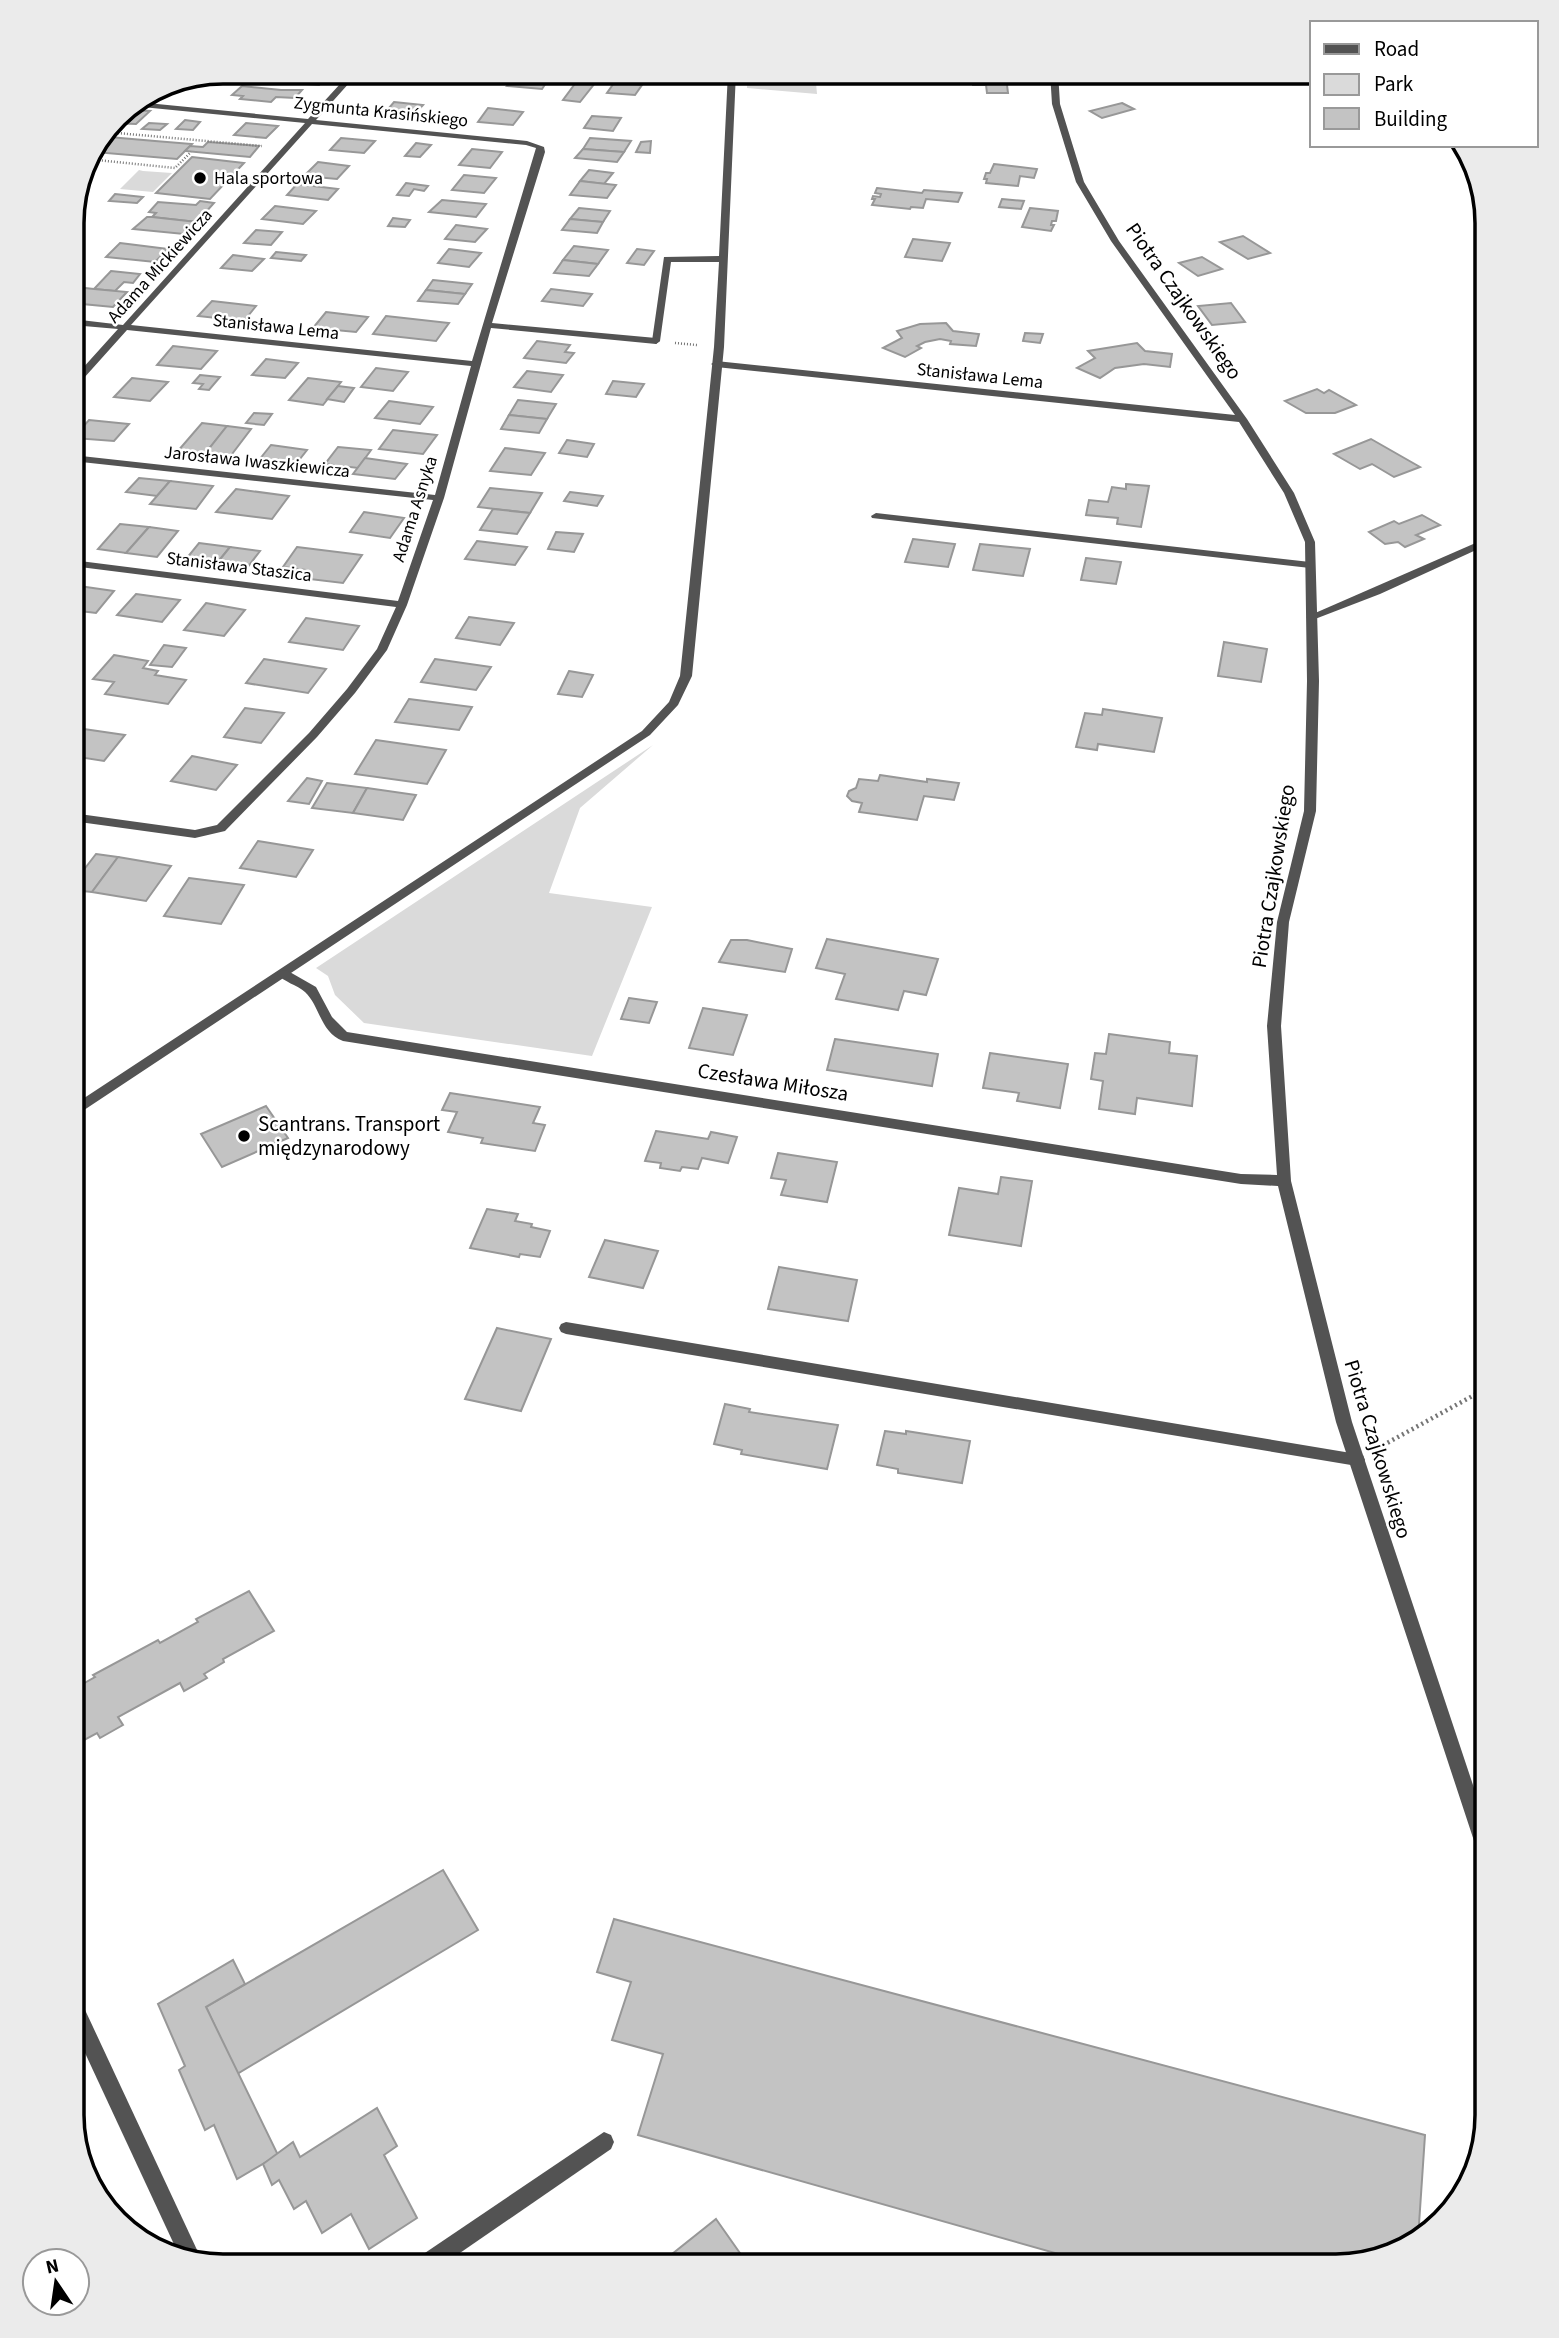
<svg xmlns="http://www.w3.org/2000/svg" width="1559" height="2338" font-family="'Source Sans 3',sans-serif">
<style>
.green{fill:#dadada}
.building{fill:#c3c3c3;stroke:#979797;stroke-width:2}
.lines{fill:none;stroke-linecap:round;stroke-linejoin:round}
.path-far1{stroke:#757575;stroke-width:2.5;stroke-dasharray:1 2;stroke-linecap:butt}
.path{stroke:#757575;stroke-width:4.5;stroke-dasharray:2 3.5;stroke-linecap:butt}
.lane{fill:#535353;fill-rule:evenodd}
.street{fill:#535353;fill-rule:evenodd}
.poi-dot{fill:#000;stroke:#fff;stroke-width:2.5}
.labels{text-anchor:middle;dominant-baseline:central;stroke-width:5;stroke-linejoin:round;paint-order:stroke}
.far-street-label{font-size:18px;fill:#000;stroke:#fff}
.far-poi-label{font-size:18px;fill:#000;stroke:#fff;text-anchor:start}
.street-label{font-size:21px;fill:#000;stroke:#fff}
.poi-label{font-size:21px;fill:#000;stroke:#fff;text-anchor:start}
.rim{fill:none;stroke:#000;stroke-width:3.5}
</style>
<rect width="100%" height="100%" fill="#fff"/>
<g class="green">
<polygon points="747,72 815,72 817,94 747,88"/>
<polygon points="139,170 143,171 172,173 153,192 120,189"/>
<polygon points="653,745 580,808 549,893 652,907 592,1056 364,1023 335,995 328,976 316,968"/>
</g>
<g class="building">
<polygon points="290,72 294,72 329,74 319,85 279,82"/>
<polygon points="399,72 443,72 433,83 392,80"/>
<polygon points="1002,72 1020,77 1007,85 1008,93 987,93 986,85 973,85 972,76 990,77"/>
<polygon points="1084,72 1112,72 1120,78 1097,82"/>
<polygon points="517,74 550,77 542,89 507,86"/>
<polygon points="577,81 595,83 580,102 563,100"/>
<polygon points="614,83 642,85 635,95 607,93"/>
<polygon points="242,86 281,90 302,90 295,98 276,97 271,102 240,99 243,96 232,95"/>
<polygon points="394,102 423,105 413,116 384,114"/>
<polygon points="1122,103 1134,109 1102,118 1090,111"/>
<polygon points="488,108 523,112 513,125 478,122"/>
<polygon points="126,110 150,111 136,124 112,123"/>
<polygon points="592,116 621,118 613,131 584,128"/>
<polygon points="185,120 200,122 193,130 176,129"/>
<polygon points="149,123 167,124 160,130 142,129"/>
<polygon points="246,123 278,126 266,138 234,135"/>
<polygon points="109,137 155,141 192,144 177,159 94,152"/>
<polygon points="341,138 375,141 364,153 330,150"/>
<polygon points="590,138 631,141 624,152 583,149"/>
<polygon points="651,141 650,153 636,152 641,142"/>
<polygon points="208,142 259,146 250,157 185,151 190,146 203,147"/>
<polygon points="416,143 431,145 420,157 405,156"/>
<polygon points="472,149 502,152 490,168 459,165"/>
<polygon points="583,149 624,152 617,162 575,158"/>
<polygon points="192,157 244,163 210,199 156,193"/>
<polygon points="318,162 349,166 337,179 304,176"/>
<polygon points="994,164 1037,169 1034,178 1020,176 1018,186 986,183 987,179 984,179 986,173 990,173"/>
<polygon points="589,170 613,173 604,184 580,181"/>
<polygon points="464,175 496,178 484,193 452,190"/>
<polygon points="580,181 616,185 607,198 570,195"/>
<polygon points="406,183 428,186 424,191 414,189 409,196 397,195"/>
<polygon points="297,184 338,189 328,200 287,195"/>
<polygon points="877,188 922,193 924,190 962,193 958,202 926,199 923,208 911,207 910,209 872,205 875,199 872,199 873,196 880,197 881,194 875,193"/>
<polygon points="115,194 143,197 137,203 109,201"/>
<polygon points="1002,199 1024,201 1021,209 999,207"/>
<polygon points="442,200 486,204 476,217 429,212"/>
<polygon points="200,201 214,203 197,222 152,217 156,213 149,212 158,202 196,205"/>
<polygon points="275,206 316,211 303,224 262,219"/>
<polygon points="579,208 610,211 603,222 570,219"/>
<polygon points="1030,208 1058,211 1056,221 1052,221 1051,225 1054,225 1051,231 1022,227"/>
<polygon points="147,217 152,217 197,222 184,234 133,229"/>
<polygon points="393,218 410,220 405,227 388,226"/>
<polygon points="570,219 603,222 597,233 562,230"/>
<polygon points="456,225 487,229 475,242 445,239"/>
<polygon points="256,230 282,232 271,245 244,243"/>
<polygon points="1243,236 1270,253 1248,259 1220,242"/>
<polygon points="913,239 950,243 942,261 905,257"/>
<polygon points="120,243 168,249 155,262 106,257"/>
<polygon points="574,246 608,250 598,264 563,260"/>
<polygon points="449,249 481,253 469,267 438,263"/>
<polygon points="637,249 654,251 644,265 627,263"/>
<polygon points="276,252 306,255 301,261 271,258"/>
<polygon points="233,255 264,259 252,271 221,268"/>
<polygon points="1202,257 1222,269 1198,276 1179,263"/>
<polygon points="563,260 598,264 589,276 554,273"/>
<polygon points="111,271 140,274 133,283 124,282 115,291 94,289"/>
<polygon points="433,280 472,284 465,294 426,290"/>
<polygon points="76,287 94,289 127,292 113,307 72,303 72,290"/>
<polygon points="551,289 592,294 583,306 542,301"/>
<polygon points="426,290 465,294 458,304 418,301"/>
<polygon points="212,301 256,306 244,321 198,316"/>
<polygon points="1231,303 1245,322 1212,325 1198,306"/>
<polygon points="326,312 368,317 356,332 313,328"/>
<polygon points="386,316 449,323 436,341 373,334"/>
<polygon points="946,323 953,331 979,334 976,346 950,344 951,341 940,339 925,342 917,346 921,348 905,357 883,348 902,338 897,331 920,324"/>
<polygon points="1025,333 1043,334 1040,343 1023,341"/>
<polygon points="537,341 570,345 565,352 574,353 566,363 524,358"/>
<polygon points="1137,343 1145,351 1172,354 1170,367 1144,364 1115,368 1100,378 1077,368 1095,358 1088,351"/>
<polygon points="173,346 217,351 201,369 157,365"/>
<polygon points="266,359 298,363 285,378 252,375"/>
<polygon points="376,368 408,372 393,391 361,387"/>
<polygon points="527,371 563,375 551,392 514,387"/>
<polygon points="200,375 220,377 209,390 199,389 203,384 193,383"/>
<polygon points="132,378 168,382 150,401 114,397"/>
<polygon points="308,378 341,382 323,405 289,400"/>
<polygon points="613,381 644,384 636,397 606,394"/>
<polygon points="338,386 354,388 344,402 327,399"/>
<polygon points="1317,389 1324,393 1329,390 1356,405 1335,413 1306,413 1285,401"/>
<polygon points="518,400 556,404 547,419 509,415"/>
<polygon points="389,401 433,407 420,424 375,418"/>
<polygon points="254,413 272,414 264,425 246,423"/>
<polygon points="509,415 547,419 539,433 501,429"/>
<polygon points="89,420 129,424 114,441 73,438"/>
<polygon points="202,423 227,426 204,455 177,452"/>
<polygon points="227,426 251,429 229,458 204,455"/>
<polygon points="393,430 437,435 423,454 379,449"/>
<polygon points="1371,439 1420,467 1394,477 1372,464 1360,469 1334,454"/>
<polygon points="567,440 594,444 587,457 559,453"/>
<polygon points="271,445 307,450 292,469 255,465"/>
<polygon points="338,447 371,450 358,468 325,464"/>
<polygon points="505,448 545,453 531,475 490,471"/>
<polygon points="365,458 407,464 395,479 353,474"/>
<polygon points="139,478 170,481 157,496 126,492"/>
<polygon points="170,481 213,486 196,509 150,504"/>
<polygon points="1126,484 1149,486 1141,527 1117,524 1118,518 1086,515 1089,500 1108,502 1112,487 1126,489"/>
<polygon points="490,488 542,493 530,513 478,507"/>
<polygon points="236,489 289,496 272,519 216,512"/>
<polygon points="570,492 603,496 597,506 564,501"/>
<polygon points="493,509 530,513 517,534 480,530"/>
<polygon points="364,512 404,518 390,538 350,532"/>
<polygon points="1422,515 1440,525 1416,535 1424,539 1405,547 1398,542 1385,544 1369,532 1394,521 1399,524"/>
<polygon points="120,524 149,527 126,553 98,549"/>
<polygon points="149,527 178,531 157,557 126,553"/>
<polygon points="556,532 583,534 574,552 548,549"/>
<polygon points="913,539 955,544 948,567 905,562"/>
<polygon points="477,541 527,547 515,565 465,559"/>
<polygon points="199,543 230,547 213,568 182,564"/>
<polygon points="980,544 1030,549 1023,576 973,570"/>
<polygon points="230,547 260,551 244,572 213,568"/>
<polygon points="297,547 362,555 343,583 301,578 306,570 283,567"/>
<polygon points="1086,558 1121,562 1116,584 1081,580"/>
<polygon points="72,585 114,591 96,613 72,610"/>
<polygon points="136,594 180,600 162,622 117,615"/>
<polygon points="206,603 245,610 224,636 184,630"/>
<polygon points="469,617 514,623 500,645 456,638"/>
<polygon points="306,618 359,626 343,650 289,642"/>
<polygon points="1224,642 1267,649 1261,682 1218,676"/>
<polygon points="164,645 186,648 172,667 150,665"/>
<polygon points="114,655 148,661 143,668 158,671 155,675 186,680 168,704 105,694 114,682 93,679"/>
<polygon points="264,659 326,669 308,693 246,683"/>
<polygon points="435,659 491,667 476,690 421,682"/>
<polygon points="569,671 593,675 582,697 558,694"/>
<polygon points="409,699 472,707 459,730 395,722"/>
<polygon points="245,708 284,713 261,743 224,737"/>
<polygon points="1103,709 1162,718 1154,752 1098,744 1097,750 1076,747 1085,713 1102,715"/>
<polygon points="77,728 125,735 104,761 72,756 72,735"/>
<polygon points="376,740 446,750 427,784 355,774"/>
<polygon points="192,756 237,765 216,790 171,781"/>
<polygon points="880,775 927,782 927,779 959,783 954,800 924,796 917,820 859,812 862,803 852,801 847,796 849,791 856,788 859,779 878,781"/>
<polygon points="307,778 322,781 309,804 288,801"/>
<polygon points="327,783 367,788 353,813 312,808"/>
<polygon points="367,788 416,795 403,820 353,813"/>
<polygon points="258,841 313,850 296,877 240,868"/>
<polygon points="96,854 118,857 92,892 72,890 72,885"/>
<polygon points="118,857 171,866 146,901 92,892"/>
<polygon points="189,878 244,885 221,924 164,916"/>
<polygon points="827,939 938,959 926,995 904,991 898,1010 836,999 845,974 816,968"/>
<polygon points="731,940 747,940 792,949 785,972 719,962"/>
<polygon points="629,998 657,1002 649,1023 621,1019"/>
<polygon points="703,1008 747,1015 733,1055 689,1048"/>
<polygon points="1109,1034 1170,1042 1169,1053 1197,1056 1192,1106 1137,1098 1135,1114 1099,1109 1103,1081 1091,1079 1095,1053 1106,1054"/>
<polygon points="835,1039 938,1054 932,1086 827,1070"/>
<polygon points="990,1053 1068,1064 1060,1108 1017,1101 1019,1093 983,1088"/>
<polygon points="450,1093 540,1107 533,1123 545,1125 535,1151 481,1143 483,1138 448,1132 457,1112 442,1110"/>
<polygon points="266,1106 288,1138 222,1167 201,1134"/>
<polygon points="656,1131 708,1139 711,1132 737,1137 728,1163 702,1158 698,1169 682,1167 680,1171 660,1168 661,1163 645,1161"/>
<polygon points="778,1153 837,1162 827,1202 781,1195 786,1180 771,1178"/>
<polygon points="1001,1177 1032,1181 1021,1246 949,1235 959,1188 998,1194"/>
<polygon points="487,1209 518,1214 515,1221 532,1224 531,1227 550,1231 540,1257 520,1254 519,1257 470,1248"/>
<polygon points="605,1240 658,1251 643,1288 589,1277"/>
<polygon points="779,1267 857,1280 848,1321 768,1309"/>
<polygon points="497,1328 551,1339 521,1411 465,1399"/>
<polygon points="725,1404 750,1409 749,1412 838,1425 827,1469 741,1454 742,1450 714,1444"/>
<polygon points="885,1431 906,1434 906,1431 970,1441 962,1483 898,1473 898,1469 877,1465"/>
<polygon points="249,1591 274,1631 223,1659 224,1662 204,1674 207,1678 184,1691 180,1683 118,1717 123,1725 100,1738 97,1733 75,1745 72,1739 72,1690 95,1677 93,1675 158,1640 160,1643 198,1622 196,1619"/>
<polygon points="443,1870 478,1930 237,2074 206,2007"/>
<polygon points="614,1919 1425,2135 1418,2239 1411,2246 1336,2266 1101,2266 638,2135 663,2054 612,2040 631,1982 597,1972"/>
<polygon points="233,1960 245,1984 206,2007 278,2155 237,2179 214,2125 205,2130 179,2070 185,2066 158,2004"/>
<polygon points="377,2108 397,2146 384,2155 417,2218 369,2249 351,2214 322,2233 306,2201 294,2209 279,2180 272,2185 263,2164 293,2142 300,2157"/>
<polygon points="716,2219 749,2266 657,2266"/>
</g>
<g class="lines">
<g class="path-far1">
<polyline points="106,132 262,146"/>
<polyline points="87,159 175,168 191,152"/>
<polyline points="675,343 697,345"/>
</g>
<polyline class="path" points="1378,1448 1487,1388"/>
<g class="lane">
<polygon points="728,72 736,72 724,347 692,676 678,705 650,735 72,1118 72,1106 642,731 669,702 680,676 714,347 719,262 671,262 660,341 656,344 652,341 664,257 719,256"/>
<polygon points="876,513 1310,562 1315,565 1310,568 872,518 871,516"/>
<polygon points="1487,538 1487,545 1380,594 1315,619 1311,620 1306,617"/>
<polygon points="566,1322 1357,1454 1363,1455 1365,1460 1363,1465 1357,1466 566,1334 561,1332 559,1328 561,1324"/>
<polygon points="72,1995 79,1997 198,2252 200,2262 179,2255 72,2025"/>
<polygon points="604,2132 611,2135 614,2142 611,2149 441,2266 413,2266 416,2259"/>
</g>
<g class="street">
<path d="M351 72H359L316 120 527 141 544 147 545 152 492 323 656 338 660 341 656 344 491 328 444 498 407 605 387 650 355 693 317 737 225 831 195 838 72 821V813L195 830 217 825 309 733 347 689 377 649 396 607 72 566V560L398 601 433 500 72 461V455L435 495 471 366 127 330 75 388 72 389V380L118 329 72 325V319L123 325 305 123 132 106 137 102 308 119ZM312 124 526 145 536 148 472 361 131 325Z"/>
<polygon points="575,72 601,72 637,77 633,79"/>
<path d="M1050 72H1058L1060 104 1084 182 1119 241 1247 419 1294 493 1315 542 1319 681 1316 811 1289 922 1281 1026 1291 1181 1352 1422 1487 1827V1862L1481 1859 1478 1853 1336 1422 1278 1186 1241 1184 343 1041C320 1032 320 1006 305 992 297 985 284 982 277 974L283 970 288 971 316 987 332 1017 347 1032 1241 1174 1277 1175 1267 1026 1277 922 1304 811 1307 681 1305 542 1284 493 1239 422 716 367 711 364 716 361 1235 415 1111 241 1076 182 1052 104Z"/>
</g>
</g>
<g class="poi-dot">
<circle cx="200" cy="178" r="7"/>
<circle cx="244" cy="1136" r="7"/>
</g>
<g class="labels">
<g class="far-street-label">
<text transform="translate(381 112) rotate(6)">Zygmunta Krasińskiego</text>
<text transform="translate(160 266) rotate(-48)">Adama Mickiewicza</text>
<text transform="translate(276 327) rotate(6)">Stanisława Lema</text>
<text transform="translate(980 376) rotate(6)">Stanisława Lema</text>
<text transform="translate(257 462) rotate(6)">Jarosława Iwaszkiewicza</text>
<text transform="translate(415 509) rotate(-72)">Adama Asnyka</text>
<text transform="translate(239 567) rotate(7)">Stanisława Staszica</text>
</g>
<g class="far-poi-label">
<text x="214" y="178">Hala sportowa</text>
</g>
<g class="street-label">
<text transform="translate(1184 301) rotate(55)">Piotra Czajkowskiego</text>
<text transform="translate(1273 876) rotate(-81)">Piotra Czajkowskiego</text>
<text transform="translate(773 1082) rotate(9)">Czesława Miłosza</text>
<text transform="translate(1378 1449) rotate(73)">Piotra Czajkowskiego</text>
</g>
<g class="poi-label">
<text x="258" y="1124">Scantrans. Transport<tspan x="258" dy="24">międzynarodowy</tspan></text>
</g>
</g>
<path d="M0 0H1559V2338H0ZM223 84H1336A139 139 0 0 1 1475 223V2115A139 139 0 0 1 1336 2254H223A139 139 0 0 1 84 2115V223A139 139 0 0 1 223 84Z" fill="#ebebeb" fill-rule="evenodd"/>
<path class="rim" d="M223 84H1336A139 139 0 0 1 1475 223V2115A139 139 0 0 1 1336 2254H223A139 139 0 0 1 84 2115V223A139 139 0 0 1 223 84Z"/>
<rect x="1310" y="21" width="228" height="126" fill="#ffffff" stroke="#999999" stroke-width="2"/>
<rect x="1324" y="44" width="35" height="10" fill="#535353" stroke="#999999" stroke-width="2"/>
<text x="1374" y="56" font-size="21" fill="#000000">Road</text>
<rect x="1324" y="74" width="35" height="21" fill="#dadada" stroke="#999999" stroke-width="2"/>
<text x="1374" y="91" font-size="21" fill="#000000">Park</text>
<rect x="1324" y="108" width="35" height="21" fill="#c3c3c3" stroke="#999999" stroke-width="2"/>
<text x="1374" y="126" font-size="21" fill="#000000">Building</text>
<g transform="translate(56 2282) rotate(347)"><circle r="33" fill="#ffffff" stroke="#999999" stroke-width="2"/>
<path d="M0-5L12 26L0 18L-12 26Z" fill="#000000"/>
<text y="-10" font-size="19" font-weight="bold" text-anchor="middle" fill="#000000">N</text>
</g>
</svg>
